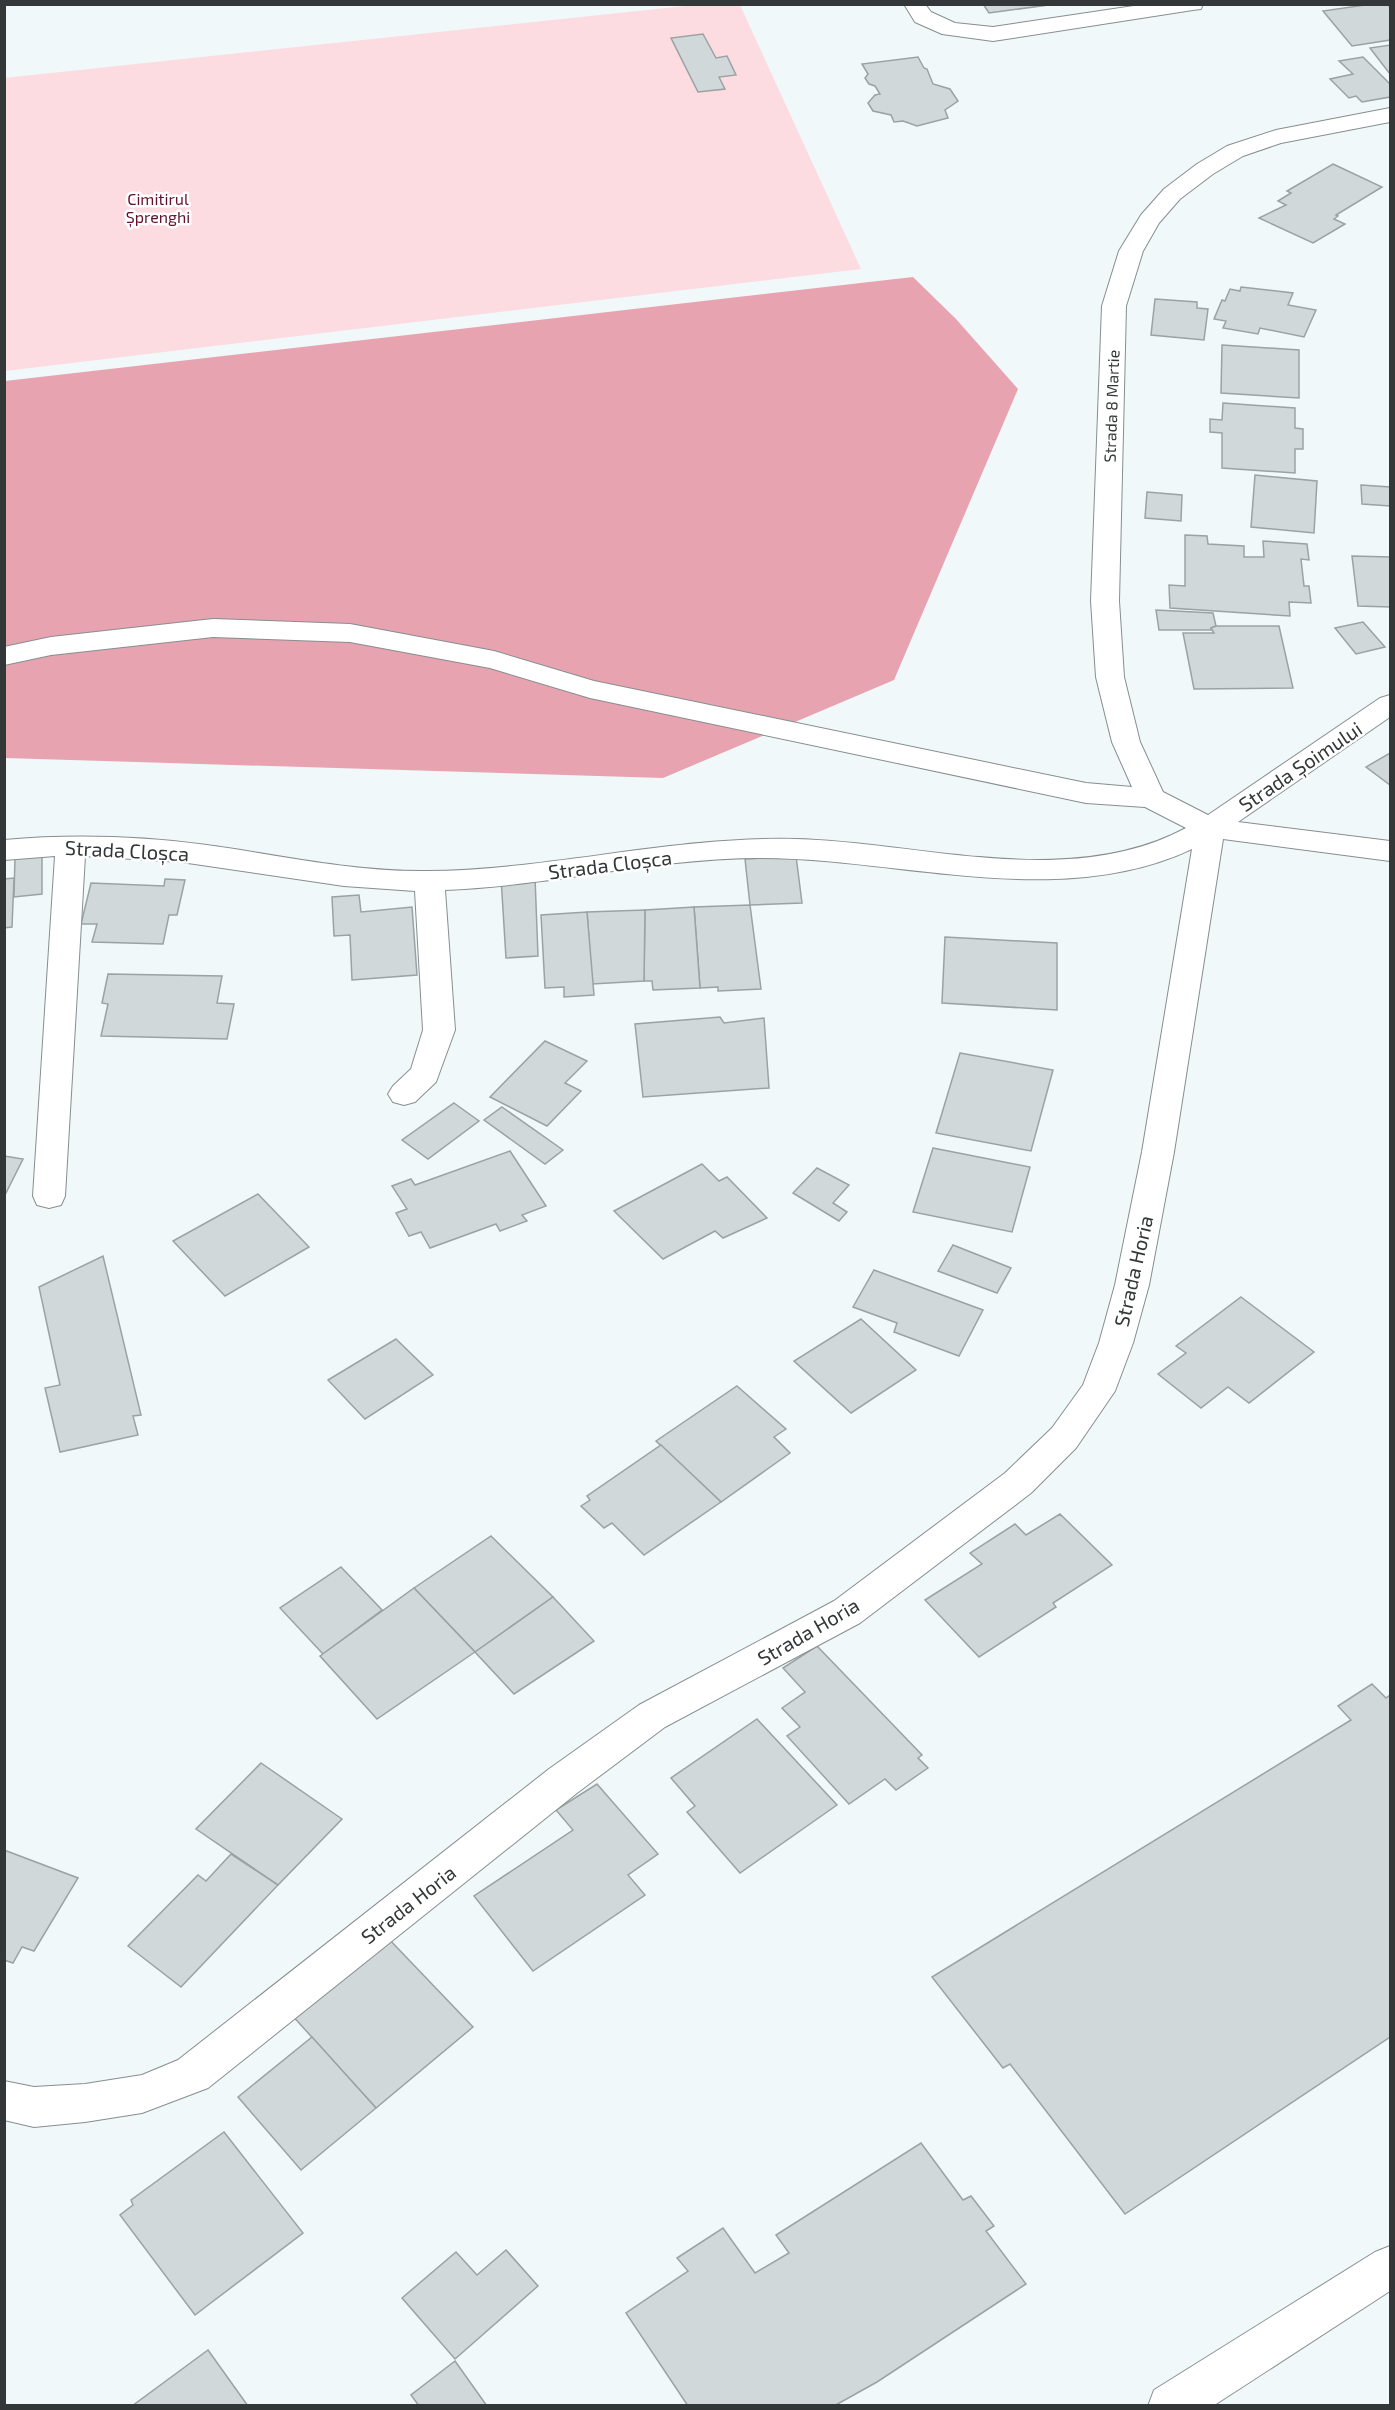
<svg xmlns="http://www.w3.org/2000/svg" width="1395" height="2410" font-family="'Exo 2',sans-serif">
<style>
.green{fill:#fcdbe1}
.forest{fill:#e8a3b0}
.building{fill:#d1d8da;stroke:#9ba2a4;stroke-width:1.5}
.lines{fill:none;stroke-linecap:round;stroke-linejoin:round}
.minor-casing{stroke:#878e8f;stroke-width:2}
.minor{fill:#fff;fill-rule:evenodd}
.labels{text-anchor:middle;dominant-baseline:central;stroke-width:5;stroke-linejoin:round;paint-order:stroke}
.far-park-label{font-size:16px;fill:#62112c;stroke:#fff}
.far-street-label{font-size:16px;fill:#343738;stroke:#fff}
.street-label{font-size:20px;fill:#343738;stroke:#fff}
</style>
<rect width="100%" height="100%" fill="#f0f8fa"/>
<polygon class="green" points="694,5 740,5 861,269 5,371 4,78"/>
<polygon class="forest" points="913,277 956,319 1018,389 894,680 663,778 5,758 5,381"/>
<g class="building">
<polygon points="983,4 1056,4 989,13"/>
<polygon points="1372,4 1388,4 1390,8 1390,40 1352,46 1323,11"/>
<polygon points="703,34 716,58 727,56 736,75 719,77 725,89 698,92 671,38"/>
<polygon points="1390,45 1390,74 1370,48"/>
<polygon points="918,57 924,68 927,69 933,84 950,89 958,101 945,110 948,118 917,126 903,121 894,122 891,115 873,111 868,103 875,95 880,94 875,86 869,84 865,78 868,74 862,64"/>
<polygon points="1363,57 1390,84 1390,97 1362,102 1356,96 1349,98 1330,79 1353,74 1339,61"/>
<polygon points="1333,164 1382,187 1336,215 1338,216 1334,219 1345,224 1313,243 1259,218 1286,205 1278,201 1291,193 1287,191"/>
<polygon points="1241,287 1293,293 1288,305 1316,310 1304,337 1260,328 1258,334 1223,328 1226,321 1214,319 1222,300 1225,301 1230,289 1240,291"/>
<polygon points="1155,299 1197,302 1197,308 1208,309 1204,340 1151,335"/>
<polygon points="1222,345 1299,350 1299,398 1221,393"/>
<polygon points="1223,403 1295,408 1295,428 1303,429 1303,449 1295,449 1295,473 1222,468 1222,433 1210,432 1210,419 1222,420"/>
<polygon points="1255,475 1317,481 1314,533 1251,527"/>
<polygon points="1361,485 1390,487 1390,506 1362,504"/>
<polygon points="1147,492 1182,495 1181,521 1145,518"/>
<polygon points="1185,535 1207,536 1208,544 1244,546 1244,557 1264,557 1263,541 1307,544 1309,560 1301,559 1304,586 1309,586 1311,603 1289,602 1290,616 1170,608 1169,585 1185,586"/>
<polygon points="1352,556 1390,557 1390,607 1358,606"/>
<polygon points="1156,610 1213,613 1216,626 1211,628 1212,630 1159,630"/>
<polygon points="1363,622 1385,647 1356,654 1335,628"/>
<polygon points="1216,626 1279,626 1293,688 1194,689 1183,633 1214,633 1211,628"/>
<polygon points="1390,753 1390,785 1366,767"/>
<polygon points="42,856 42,894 14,897 15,857"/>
<polygon points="796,856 802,903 750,905 745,859"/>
<polygon points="535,877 538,956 506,958 501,878"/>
<polygon points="14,878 12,927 4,928 4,879"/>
<polygon points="165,879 185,880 177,915 169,915 163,944 92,942 97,924 81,924 91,883 164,886"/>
<polygon points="359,895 361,912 412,907 417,975 352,980 350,935 334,936 332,897"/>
<polygon points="750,905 761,989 718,991 718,987 700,988 694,907"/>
<polygon points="694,907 700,988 653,990 652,981 644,981 645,910"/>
<polygon points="645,910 644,981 592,984 587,912"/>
<polygon points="587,912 594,995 564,997 564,987 545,988 541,915"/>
<polygon points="945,937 1057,943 1057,1010 942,1003"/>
<polygon points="108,974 222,976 217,1003 234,1004 227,1039 101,1036 108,1004 102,1003"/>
<polygon points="720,1017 724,1023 764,1018 769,1088 643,1097 635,1024"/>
<polygon points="545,1041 587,1061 565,1083 581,1091 547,1126 490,1097"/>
<polygon points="960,1053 1053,1070 1031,1151 936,1133"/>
<polygon points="454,1103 479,1121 428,1159 402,1140"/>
<polygon points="502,1107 563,1150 545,1164 484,1120"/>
<polygon points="933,1148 1030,1167 1012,1232 913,1212"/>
<polygon points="510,1151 546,1206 522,1215 527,1221 500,1231 496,1224 430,1248 421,1232 409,1236 396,1213 407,1209 392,1186 411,1179 415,1185"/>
<polygon points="4,1156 23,1159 4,1197"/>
<polygon points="702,1164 719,1181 727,1177 767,1218 723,1238 715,1231 663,1259 614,1211"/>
<polygon points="817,1168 849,1185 833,1203 847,1212 839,1221 793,1193"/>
<polygon points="258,1194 309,1247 225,1296 173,1241"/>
<polygon points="953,1245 1011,1268 997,1293 938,1271"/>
<polygon points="103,1256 141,1415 133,1416 138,1435 60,1452 45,1388 60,1385 39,1287"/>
<polygon points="874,1270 983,1310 959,1356 894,1332 897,1323 853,1307"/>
<polygon points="1241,1297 1314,1352 1249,1403 1228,1387 1201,1408 1158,1374 1186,1353 1176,1346"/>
<polygon points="861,1319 916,1370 851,1413 794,1361"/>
<polygon points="396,1339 433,1375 365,1419 328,1380"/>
<polygon points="737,1386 786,1429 774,1437 790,1453 721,1502 656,1441"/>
<polygon points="661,1445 721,1502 644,1555 612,1523 604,1528 581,1506 590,1500 587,1496"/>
<polygon points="1060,1514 1112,1565 1053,1603 1056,1607 979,1657 925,1600 982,1564 970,1553 1015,1524 1026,1535"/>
<polygon points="491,1536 553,1597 475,1652 414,1588"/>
<polygon points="341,1567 382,1610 323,1654 280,1608"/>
<polygon points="414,1588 475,1652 377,1719 320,1656"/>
<polygon points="553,1597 594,1641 514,1694 475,1652"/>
<polygon points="817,1646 922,1755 918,1758 928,1768 896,1790 885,1779 849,1804 787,1736 800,1727 782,1708 805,1692 783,1668"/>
<polygon points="1372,1684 1386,1698 1390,1695 1390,2037 1125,2214 1010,2064 1003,2068 932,1977 1351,1720 1338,1706"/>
<polygon points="757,1719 837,1805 740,1873 687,1812 695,1806 671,1778"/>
<polygon points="261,1763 342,1819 278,1885 196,1829"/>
<polygon points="597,1784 658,1854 628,1875 645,1895 533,1971 474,1896 573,1830 556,1810"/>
<polygon points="4,1850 78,1878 34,1951 22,1947 13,1963 4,1960"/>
<polygon points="231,1854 278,1885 181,1987 128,1946 198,1875 206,1881"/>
<polygon points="386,1936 473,2027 376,2108 290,2013"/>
<polygon points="312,2037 376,2108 301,2170 238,2097"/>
<polygon points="224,2132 303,2233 195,2315 120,2215 133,2205 131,2200"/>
<polygon points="921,2143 963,2200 971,2196 994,2226 986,2231 1026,2284 877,2382 834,2406 688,2406 626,2313 688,2271 677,2258 723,2228 755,2273 789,2253 776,2235"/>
<polygon points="506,2250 538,2286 455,2359 402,2298 456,2252 477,2275"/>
<polygon points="208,2350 248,2406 132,2406"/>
<polygon points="455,2361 487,2406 419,2406 411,2395"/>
</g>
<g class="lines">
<g class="minor-casing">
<g id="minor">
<polygon points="904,4 925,4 931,12 955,23 993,27 1147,4 1203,4 1201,9 1193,10 993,41 942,34 915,22"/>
<path d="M1390 108V122L1281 143 1243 156 1213 174 1180 199 1159 223 1143 251 1126 306 1119 601 1124 677 1140 742 1163 792 1208 815 1380 698 1390 695V717L1238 822 1390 841V861L1223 839 1174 1152 1149 1285 1133 1343 1115 1391 1076 1448 1031 1493 860 1623 665 1727 577 1793 208 2088 142 2113 85 2122 34 2127 4 2120V2081L34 2087 85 2084 142 2075 178 2060 549 1769 639 1705 834 1601 1005 1473 1052 1428 1083 1385 1099 1343 1115 1285 1142 1152 1192 849C1058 912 897 857 756 858 652 859 549 886 445 890L455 1030 436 1082 415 1102 404 1105 393 1102 388 1094 393 1086 411 1069 423 1030 415 891 344 886 181 862 85 856 65 1196 61 1205 49 1208 37 1205 33 1196 55 856 4 860V840C72 834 139 836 207 845 280 855 353 872 427 871 551 870 672 836 796 839 921 842 1069 891 1186 828L1145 807 1086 803 590 698 490 668 350 642 213 637 51 655 4 665V647L51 637 213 619 350 624 494 651 594 681 1086 783 1132 787 1112 742 1096 677 1091 601 1102 306 1119 251 1141 215 1164 189 1197 164 1227 146 1276 130Z"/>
<polygon points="1390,2246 1390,2291 1213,2406 1148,2406 1154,2390 1375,2252"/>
</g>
</g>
<use href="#minor" class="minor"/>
</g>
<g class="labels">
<g class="far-park-label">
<text x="158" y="198">Cimitirul<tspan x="158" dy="18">Șprenghi</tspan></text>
</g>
<g class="far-street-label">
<text transform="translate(1111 406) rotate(-88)">Strada 8 Martie</text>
</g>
<g class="street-label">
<text transform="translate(1300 766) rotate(-34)">Strada Șoimului</text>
<text transform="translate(127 850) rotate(3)">Strada Cloșca</text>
<text transform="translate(610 864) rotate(-7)">Strada Cloșca</text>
<text transform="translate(1133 1271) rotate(-77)">Strada Horia</text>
<text transform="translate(808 1631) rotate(-30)">Strada Horia</text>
<text transform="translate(408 1904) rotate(-38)">Strada Horia</text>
</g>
</g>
<rect width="1395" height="2410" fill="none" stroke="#343738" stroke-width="12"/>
</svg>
